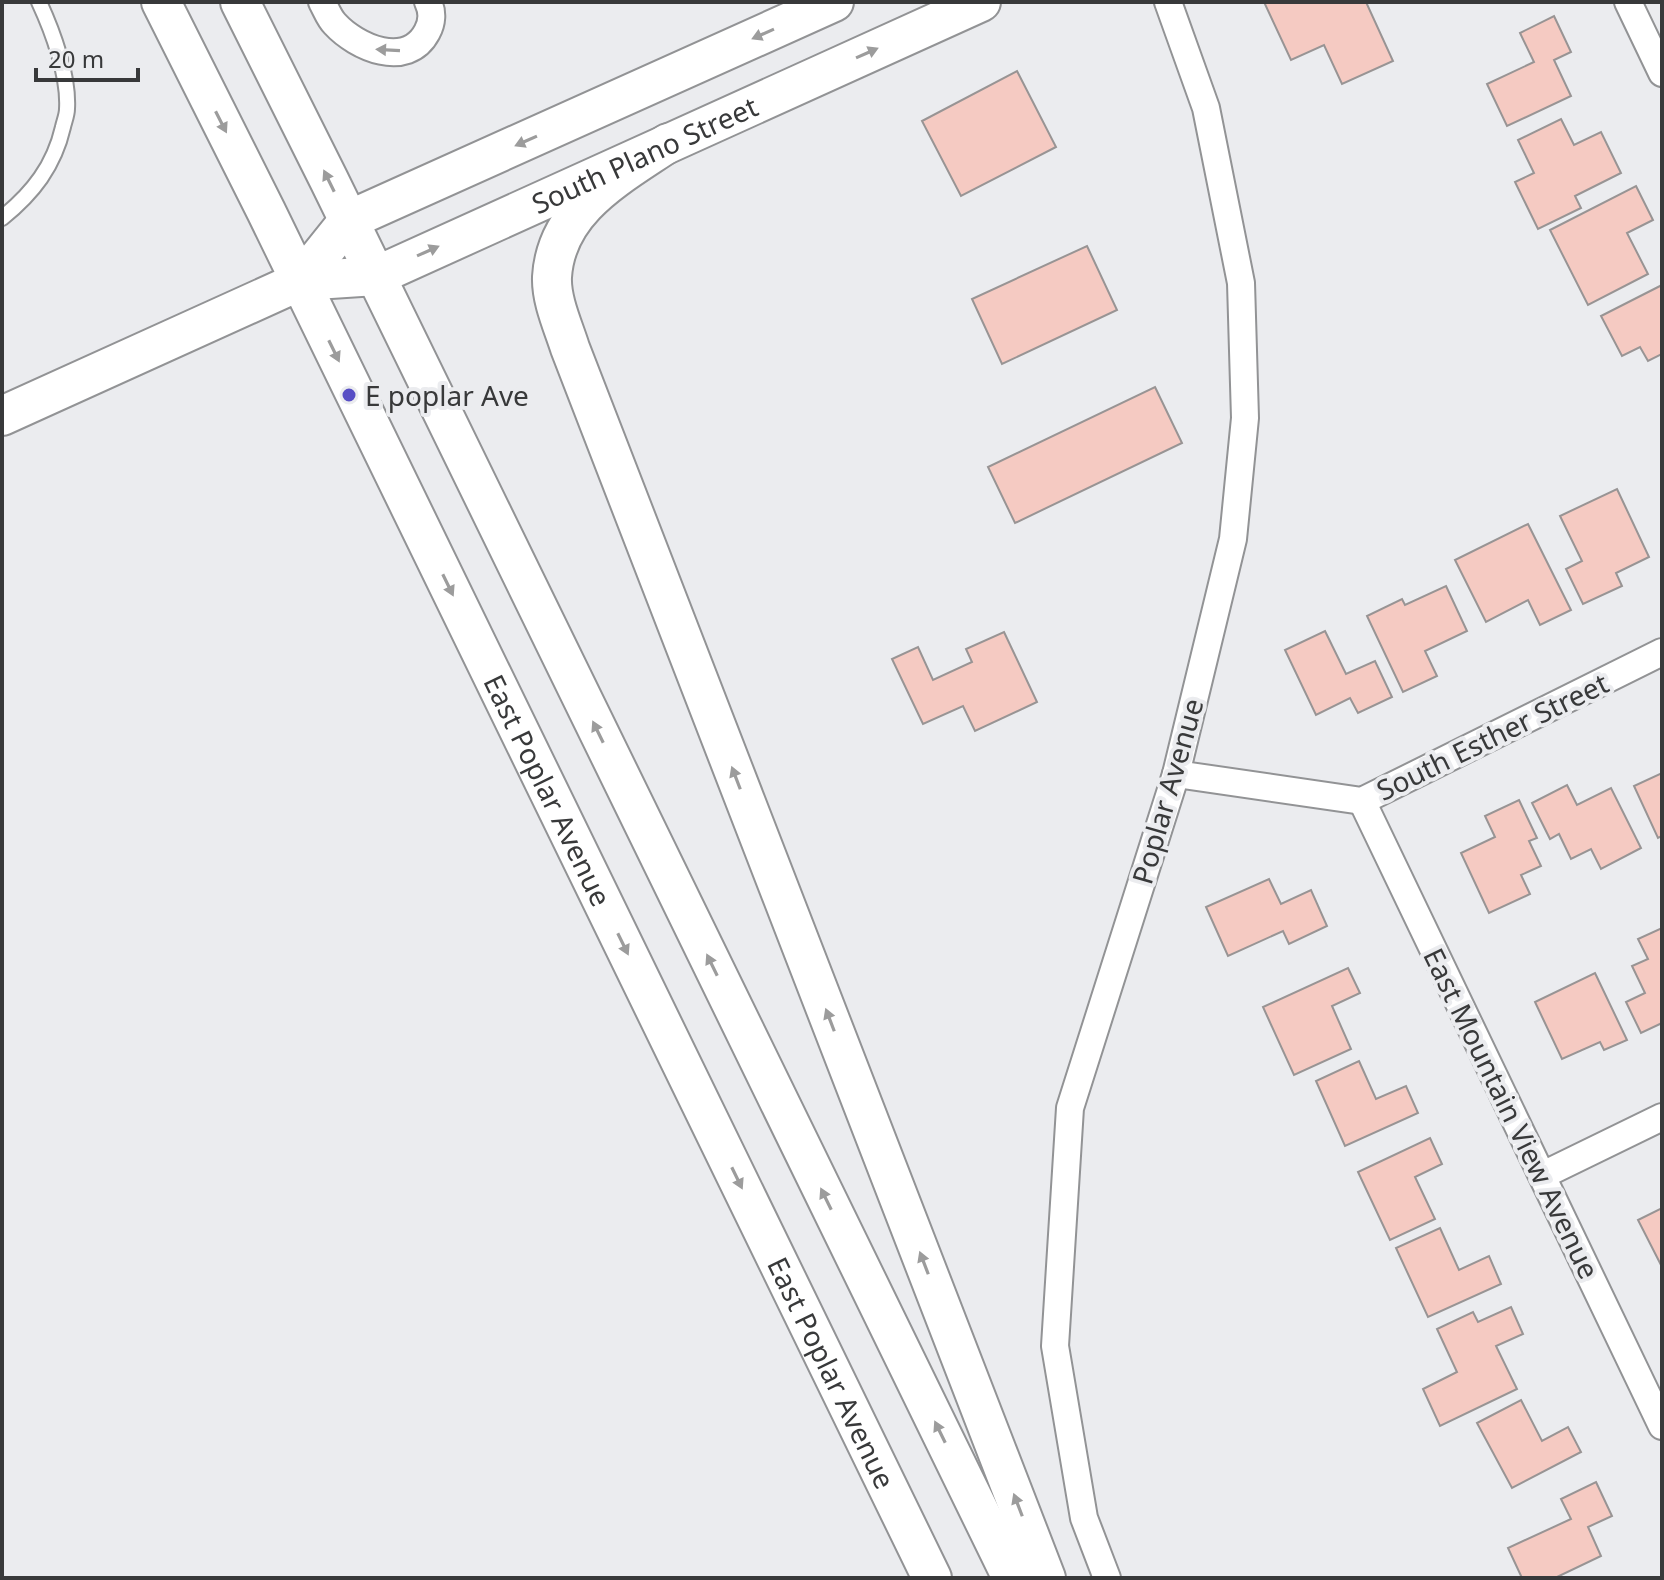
<svg xmlns="http://www.w3.org/2000/svg" width="1664" height="1580" font-family="'Noto Sans',sans-serif">
<style>
.building{fill:#f5cac2;stroke:#989494;stroke-width:2}
.lines{fill:none;stroke-linecap:round;stroke-linejoin:round}
.lane-casing{stroke:#929395;stroke-width:18}
.street-casing{stroke:#929395;stroke-width:30}
.secondary-casing{stroke:#929395;stroke-width:42}
.lane{stroke:#fff;stroke-width:14}
.street{stroke:#fff;stroke-width:26}
.secondary{stroke:#fff;stroke-width:38}
.oneway{fill:#9c9c9c}
.poi-dot{fill:#574ec5;stroke:#ebecef;stroke-width:3}
.labels{text-anchor:middle;dominant-baseline:central;stroke-width:8;stroke-linejoin:round;paint-order:stroke}
.street-label{font-size:28px;fill:#38393a;stroke:#ebecef}
.poi-label{font-size:28px;fill:#38393a;stroke:#ebecef;text-anchor:start}
</style>
<rect width="100%" height="100%" fill="#ebecef"/>
<g class="building">
<polygon points="1264,2 1366,2 1393,61 1342,84 1324,45 1291,60"/>
<polygon points="1554,16 1571,52 1554,60 1571,96 1507,126 1487,84 1534,62 1520,33"/>
<polygon points="1017,71 1056,147 961,196 922,121"/>
<polygon points="1561,119 1574,145 1601,132 1621,173 1575,196 1581,208 1538,229 1515,182 1534,173 1518,140"/>
<polygon points="1636,186 1653,220 1627,233 1648,274 1588,305 1550,230"/>
<polygon points="1087,246 1117,310 1002,364 972,299"/>
<polygon points="1662,285 1662,354 1648,361 1640,347 1622,356 1601,316"/>
<polygon points="1155,387 1182,443 1015,523 988,467"/>
<polygon points="1617,489 1649,557 1616,573 1622,586 1583,604 1566,569 1582,561 1560,516"/>
<polygon points="1528,524 1571,610 1540,625 1528,600 1486,622 1455,560"/>
<polygon points="1446,586 1467,631 1425,651 1437,676 1403,692 1367,616 1402,599 1405,605"/>
<polygon points="1325,631 1346,674 1375,661 1392,697 1358,713 1350,698 1316,715 1285,650"/>
<polygon points="1004,632 1037,702 975,731 963,706 923,724 892,659 918,647 933,680 972,662 966,649"/>
<polygon points="1662,773 1662,836 1658,838 1634,786"/>
<polygon points="1567,785 1577,805 1611,788 1641,848 1601,869 1591,849 1571,859 1559,834 1550,839 1532,803"/>
<polygon points="1519,800 1537,838 1529,841 1541,866 1521,875 1530,894 1489,913 1461,853 1495,837 1485,816"/>
<polygon points="1269,879 1281,904 1311,890 1327,926 1289,944 1283,931 1228,956 1206,907"/>
<polygon points="1662,928 1662,1023 1641,1033 1626,1002 1645,993 1632,966 1648,959 1638,939"/>
<polygon points="1348,968 1360,993 1332,1006 1351,1049 1294,1075 1263,1007"/>
<polygon points="1595,973 1627,1040 1604,1050 1600,1042 1562,1059 1535,1002"/>
<polygon points="1359,1061 1376,1099 1406,1086 1418,1113 1345,1146 1316,1081"/>
<polygon points="1430,1138 1442,1164 1415,1177 1435,1219 1390,1240 1358,1172"/>
<polygon points="1662,1208 1662,1267 1638,1220"/>
<polygon points="1440,1228 1459,1270 1489,1256 1501,1284 1428,1317 1396,1248"/>
<polygon points="1511,1307 1523,1334 1496,1346 1517,1389 1440,1426 1423,1389 1457,1372 1437,1329 1473,1312 1478,1322"/>
<polygon points="1521,1400 1542,1441 1568,1427 1581,1452 1512,1488 1477,1423"/>
<polygon points="1596,1482 1612,1516 1588,1527 1601,1556 1555,1578 1522,1578 1508,1548 1571,1519 1561,1499"/>
</g>
<g class="lines">
<g class="lane-casing">
<path id="lane" d="M2 218C33 193 54 166 63 127 64 122 67 115 67 109 69 76 53 32 39 2"/>
</g>
<g class="street-casing">
<g id="street">
<path d="M322 2C326 9 329 18 335 24 356 47 407 70 427 32 432 23 433 12 428 2"/>
<polyline points="1628,2 1662,73"/>
<polyline points="1176,774 1362,801 1662,652"/>
<polyline points="1362,801 1662,1426"/>
<polyline points="1543,1175 1662,1117"/>
<polyline points="1107,1578 1084,1518 1055,1346 1070,1108 1176,774 1233,539 1245,418 1241,283 1206,108 1168,2"/>
</g>
</g>
<g class="secondary-casing">
<g id="secondary">
<path id="s1" d="M161 2 266 211 932 1578"/>
<polyline points="240,2 329,180 1012,1578"/>
<path d="M668 143C618 177 556 209 552 277 551 300 563 326 570 348L1046 1578"/>
<polyline points="300,281 349,220 834,2"/>
<path id="s2" d="M2 416 300 281 376 276 981 2"/>
</g>
</g>
<use href="#lane" class="lane"/>
<use href="#street" class="street"/>
<use href="#secondary" class="secondary"/>
</g>
<defs><path id="oneway-solid" d="M-6-.8H1V-3.2L6.5 0L1 3.2V.8H-6Z" transform="scale(2)"/></defs>
<g class="oneway">
<use href="#oneway-solid" transform="translate(763 34) rotate(156)"/>
<use href="#oneway-solid" transform="translate(388 50) rotate(-177)"/>
<use href="#oneway-solid" transform="translate(867 53) rotate(-24)"/>
<use href="#oneway-solid" transform="translate(221 122) rotate(63)"/>
<use href="#oneway-solid" transform="translate(526 141) rotate(156)"/>
<use href="#oneway-solid" transform="translate(329 181) rotate(-116)"/>
<use href="#oneway-solid" transform="translate(428 251) rotate(-24)"/>
<use href="#oneway-solid" transform="translate(334 351) rotate(64)"/>
<use href="#oneway-solid" transform="translate(448 585) rotate(64)"/>
<use href="#oneway-solid" transform="translate(598 732) rotate(-116)"/>
<use href="#oneway-solid" transform="translate(736 778) rotate(-111)"/>
<use href="#oneway-solid" transform="translate(623 944) rotate(64)"/>
<use href="#oneway-solid" transform="translate(712 965) rotate(-116)"/>
<use href="#oneway-solid" transform="translate(830 1020) rotate(-111)"/>
<use href="#oneway-solid" transform="translate(737 1178) rotate(64)"/>
<use href="#oneway-solid" transform="translate(826 1199) rotate(-116)"/>
<use href="#oneway-solid" transform="translate(924 1263) rotate(-111)"/>
<use href="#oneway-solid" transform="translate(940 1432) rotate(-116)"/>
<use href="#oneway-solid" transform="translate(1018 1505) rotate(-111)"/>
</g>
<circle class="poi-dot" cx="349" cy="395" r="8"/>
<g class="labels">
<g class="street-label">
<text stroke="none"><textPath href="#s2" startOffset="698">South Plano Street</textPath></text>
<text transform="translate(1492 736) rotate(-26)">South Esther Street</text>
<text stroke="none"><textPath href="#s1" startOffset="878">East Poplar Avenue</textPath></text>
<text transform="translate(1167 791) rotate(-74)">Poplar Avenue</text>
<text transform="translate(1512 1113) rotate(64)">East Mountain View Avenue</text>
<text stroke="none"><textPath href="#s1" startOffset="1526">East Poplar Avenue</textPath></text>
</g>
<g class="poi-label">
<text x="365" y="395">E poplar Ave</text>
</g>
</g>
<rect width="1664" height="1580" fill="none" stroke="#38393a" stroke-width="8"/>
<path d="M36 68v12h102v-12" fill="none" stroke="#38393a" stroke-width="4"/>
<text x="48" y="68" font-size="24" fill="#38393a" stroke="#ebecef" stroke-width="6" paint-order="stroke">20 m</text>
</svg>
